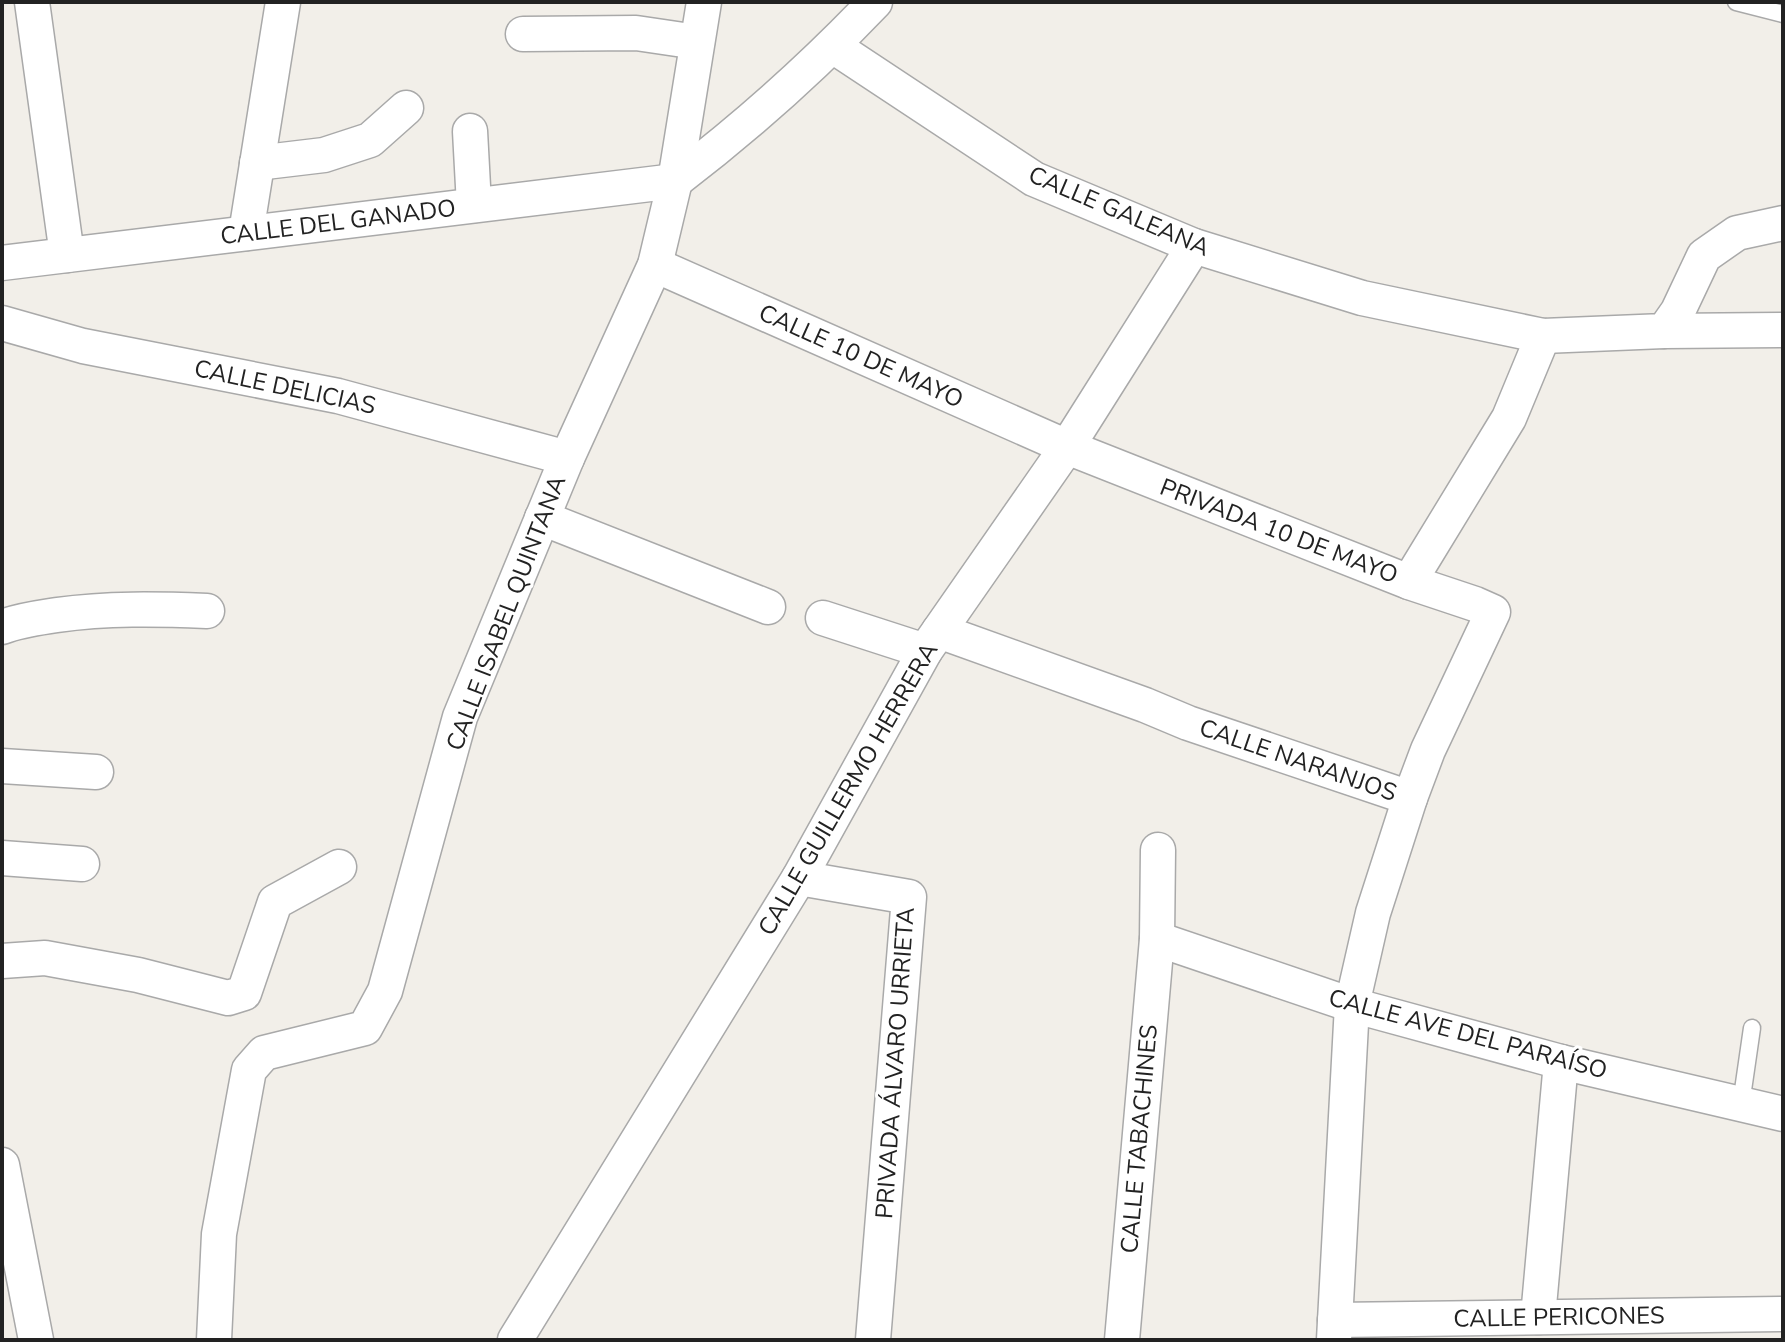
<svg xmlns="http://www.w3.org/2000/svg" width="1785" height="1342" font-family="'Nunito Sans',sans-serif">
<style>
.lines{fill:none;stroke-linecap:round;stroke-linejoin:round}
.service-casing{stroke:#a9a9a9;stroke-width:19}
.minor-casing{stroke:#a9a9a9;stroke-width:37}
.service{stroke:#fff;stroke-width:16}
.minor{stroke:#fff;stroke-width:34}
.labels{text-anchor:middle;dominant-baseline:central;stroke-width:6;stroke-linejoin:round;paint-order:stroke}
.street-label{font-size:24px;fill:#222;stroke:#fff}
</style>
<rect width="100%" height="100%" fill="#f2efe9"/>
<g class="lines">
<g class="service-casing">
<g id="service">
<polyline points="1736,2 1783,14"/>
<polyline points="1741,1104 1752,1028"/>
</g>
</g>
<g class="minor-casing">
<g id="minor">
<polyline points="32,2 67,255"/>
<polyline points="523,34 636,33 697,42"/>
<polyline points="833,46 1034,179 1194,246 1362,298 1543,336 1664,331 1678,311 1704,256 1737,233 1783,223"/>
<polyline points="470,131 474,205"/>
<polyline points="257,163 324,155 370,140 406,108"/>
<polyline points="246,233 283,2"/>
<path d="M2 263 675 181C746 127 813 67 875 2"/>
<polyline points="655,265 1067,447 1409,582 1475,604 1493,612 1428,750 1410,798 1373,913 1352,1005 1334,1340"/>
<polyline points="2,323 83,346 338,396 567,458"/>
<polyline points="1664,331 1783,330"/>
<polyline points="542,518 768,607"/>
<polyline points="1409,582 1509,418 1543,336"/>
<polyline points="823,618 925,651"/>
<path d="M2 627C20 620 38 618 57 615 108 608 156 609 207 611"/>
<polyline points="939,631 1145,705 1188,723 1410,798"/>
<polyline points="2,766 96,772"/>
<polyline points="2,858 82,864"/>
<polyline points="799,878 909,897 873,1340"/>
<polyline points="1157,939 1352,1005 1561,1062 1783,1114"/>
<polyline points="2,961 45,958 138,975 228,998 244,993 275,902 339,867"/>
<polyline points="2,1165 36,1340"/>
<polyline points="1538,1317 1561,1062"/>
<polyline points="1335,1320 1783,1314"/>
<polyline points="214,1340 219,1234 249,1070 264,1053 365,1028 385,991 460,717 567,458 655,265 675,181 704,2"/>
<polyline points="515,1340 799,878 925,651 1067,447 1194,246"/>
<polyline points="1122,1340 1157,939 1158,850"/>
</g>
</g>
<use href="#service" class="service"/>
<use href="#minor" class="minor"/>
</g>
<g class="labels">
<g class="street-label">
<text transform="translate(1119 211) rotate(23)">CALLE GALEANA</text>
<text transform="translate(338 222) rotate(-7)">CALLE DEL GANADO</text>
<text transform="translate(861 356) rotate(24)">CALLE 10 DE MAYO</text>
<text transform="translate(285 387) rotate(12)">CALLE DELICIAS</text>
<text transform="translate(1279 531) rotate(21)">PRIVADA 10 DE MAYO</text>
<text transform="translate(506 613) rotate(-69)">CALLE ISABEL QUINTANA</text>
<text transform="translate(1298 760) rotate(19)">CALLE NARANJOS</text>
<text transform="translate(848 789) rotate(-60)">CALLE GUILLERMO HERRERA</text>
<text transform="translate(1468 1034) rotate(15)">CALLE AVE DEL PARAÍSO</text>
<text transform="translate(895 1063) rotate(-86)">PRIVADA ÁLVARO URRIETA</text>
<text transform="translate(1139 1139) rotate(-85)">CALLE TABACHINES</text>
<text transform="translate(1559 1317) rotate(-1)">CALLE PERICONES</text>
</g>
</g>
<rect width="1785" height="1342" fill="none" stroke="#222222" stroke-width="8"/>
</svg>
